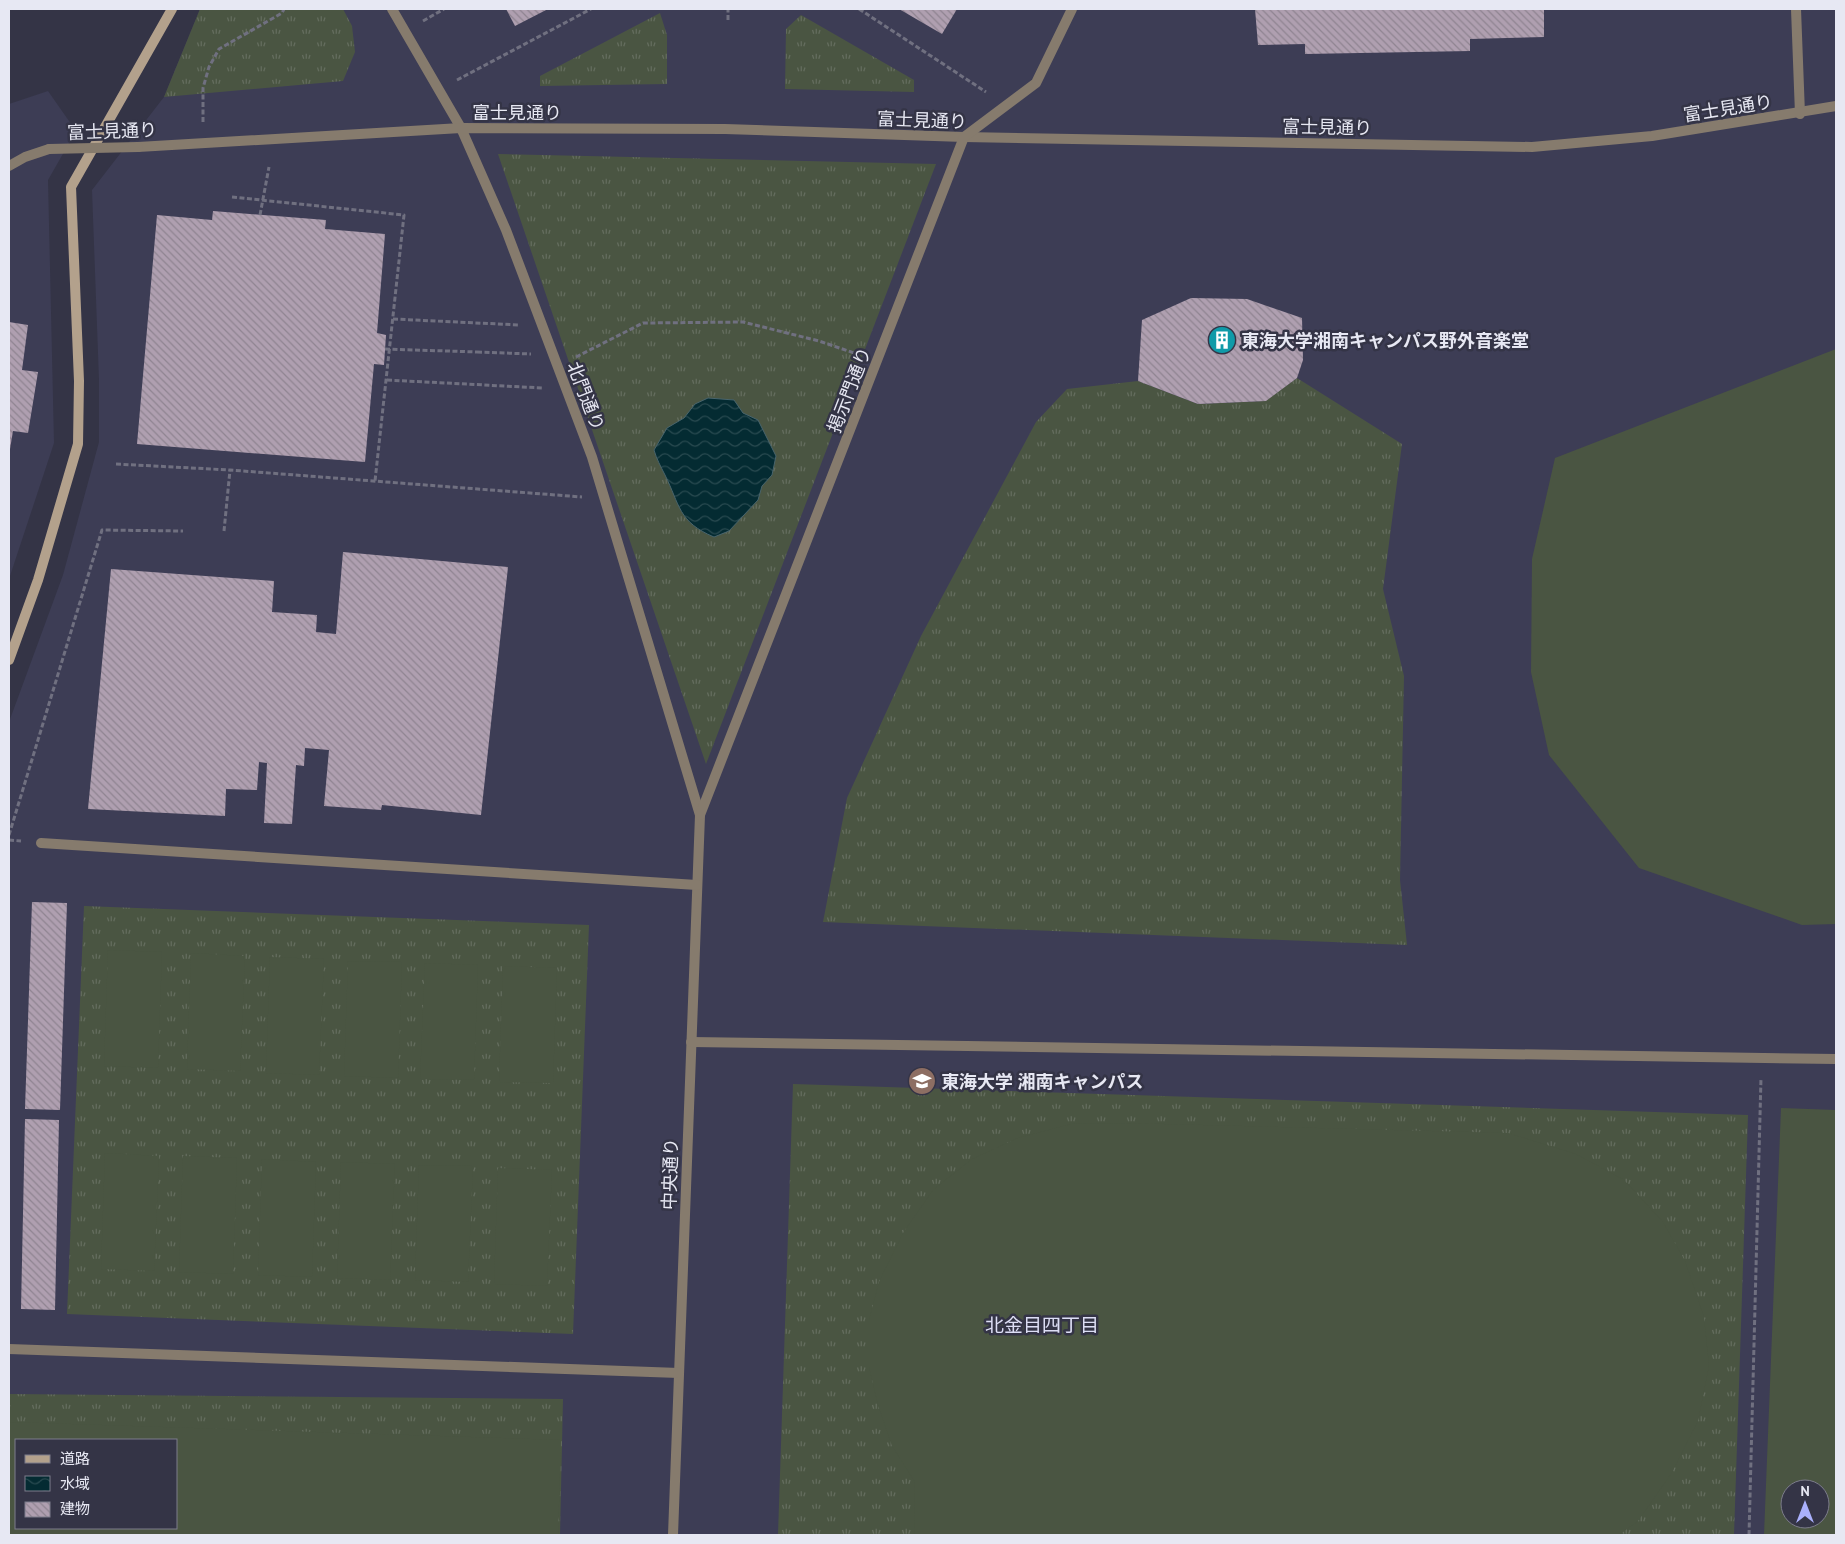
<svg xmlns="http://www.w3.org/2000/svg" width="1845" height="1544" font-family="'PT Sans','Noto Sans JP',sans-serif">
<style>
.built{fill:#3d3d55;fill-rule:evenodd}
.grass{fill:url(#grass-tufts);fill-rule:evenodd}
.pitch{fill:#4a5542;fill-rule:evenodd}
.water{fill:url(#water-waves);stroke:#48646c}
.building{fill:url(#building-back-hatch)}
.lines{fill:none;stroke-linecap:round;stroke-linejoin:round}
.path{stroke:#707080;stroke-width:3;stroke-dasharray:5 2.5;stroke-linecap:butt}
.lane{stroke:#867b6d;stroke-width:10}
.secondary{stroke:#b3a18c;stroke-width:10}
.path-bridge{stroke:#707080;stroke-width:3;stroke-dasharray:5 2.5;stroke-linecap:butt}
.lane-bridge{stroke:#867b6d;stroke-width:10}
.labels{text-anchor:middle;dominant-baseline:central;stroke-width:5;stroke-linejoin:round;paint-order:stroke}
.street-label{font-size:18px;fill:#e7e8f3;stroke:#343446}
.poi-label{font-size:18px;font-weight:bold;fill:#e7e8f3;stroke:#343446;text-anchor:start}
.neighbourhood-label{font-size:19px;fill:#dddef5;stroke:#343446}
</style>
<defs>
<pattern id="grass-tufts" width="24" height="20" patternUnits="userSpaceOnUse" patternTransform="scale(1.25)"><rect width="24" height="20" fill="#4a5542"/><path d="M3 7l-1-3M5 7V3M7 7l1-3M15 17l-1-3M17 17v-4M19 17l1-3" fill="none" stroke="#646d5e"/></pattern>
<pattern id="water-waves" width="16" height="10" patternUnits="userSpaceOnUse" patternTransform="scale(1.25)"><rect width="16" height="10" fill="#042b32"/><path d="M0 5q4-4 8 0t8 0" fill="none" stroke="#294a50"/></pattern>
<pattern id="building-back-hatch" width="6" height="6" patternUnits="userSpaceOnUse" patternTransform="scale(1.25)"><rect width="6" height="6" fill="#af9fb0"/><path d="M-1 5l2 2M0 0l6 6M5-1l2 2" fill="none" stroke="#8f8491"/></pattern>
</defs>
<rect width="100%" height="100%" fill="#343446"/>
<g class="built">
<path d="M200 9H1836V1535H9V722L63 575 99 442V380L92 190 164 97ZM16 1440H176V1528H16ZM1790 1489H1820V1519H1790Z"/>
<polygon points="48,91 76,131 48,180 54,443 9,579 9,104"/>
</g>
<g class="grass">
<polygon points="200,9 343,9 352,26 355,52 343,81 164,97"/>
<polygon points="660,13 667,35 667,84 540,86 540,76"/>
<polygon points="801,15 914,80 914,92 785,89 786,29"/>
<polygon points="498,154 936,164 706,764"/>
<polygon points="1297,378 1402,444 1383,589 1404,676 1400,880 1407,945 823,922 847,798 921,636 1036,422 1067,389 1138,381 1198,404 1265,401"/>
<polygon points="84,906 589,925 573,1334 67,1314"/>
<polygon points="793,1084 1748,1115 1734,1535 778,1535"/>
<path d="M9 1394 563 1399 560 1535H9ZM16 1440H176V1528H16Z"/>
</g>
<g class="pitch">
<polygon points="1836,349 1836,924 1802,925 1639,868 1549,755 1531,672 1532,559 1555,458"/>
<polygon points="108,950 162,952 158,1068 104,1066"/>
<polygon points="191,953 245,956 240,1071 187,1069"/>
<polygon points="270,957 324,959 319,1075 266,1073"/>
<polygon points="348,961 402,962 398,1078 344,1076"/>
<polygon points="425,963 478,965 474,1080 420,1079"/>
<polygon points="503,966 557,968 553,1083 499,1082"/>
<path d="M1781 1108 1836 1110V1535H1764ZM1790 1489H1820V1519H1790Z"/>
<polygon points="1125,1123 1508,1133 1576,1154 1624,1180 1663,1222 1685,1261 1704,1317 1709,1366 1698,1421 1671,1474 1638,1521 1619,1535 914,1535 915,1482 892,1446 878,1405 869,1367 869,1320 879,1282 903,1233 933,1190 972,1159 1018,1138 1071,1124"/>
<polygon points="105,1153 159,1156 154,1271 101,1269"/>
<polygon points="183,1156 237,1158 233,1274 179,1272"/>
<polygon points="262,1159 316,1162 312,1277 258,1275"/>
<polygon points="341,1162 395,1164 390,1280 337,1278"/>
<polygon points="419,1165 473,1166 468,1282 415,1280"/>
<polygon points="498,1168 552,1170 547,1286 494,1284"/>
<path d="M9 1422 561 1440 558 1535H9ZM16 1440H176V1528H16Z"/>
</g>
<path class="water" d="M708 398 734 400 743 413 758 420 776 456 772 475 762 486 758 500 729 531 714 537C678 522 680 505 665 475 660 465 657 460 654 450L667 428 684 418 695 404Z"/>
<g class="building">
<polygon points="506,9 548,9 515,26"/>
<polygon points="899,9 957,9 942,34"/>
<polygon points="1255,9 1544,9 1544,37 1470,39 1470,51 1305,54 1305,44 1258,45"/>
<polygon points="213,211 326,220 325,229 385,234 377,333 386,335 384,365 374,364 365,462 137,444 157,215 212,220"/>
<polygon points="1191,298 1247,299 1302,318 1303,360 1297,378 1266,401 1198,404 1138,381 1142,320"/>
<polygon points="9,322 28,325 22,370 38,372 28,433 13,431 10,449"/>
<polygon points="343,552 508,567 481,815 382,805 381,810 324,806 329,750 305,748 304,766 296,765 292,824 264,823 267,763 259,762 257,790 226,789 225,816 88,809 111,569 274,581 272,612 317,615 316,632 336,634"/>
<polygon points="32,902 67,903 60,1110 25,1109"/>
<polygon points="25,1119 59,1120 55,1310 21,1309"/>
</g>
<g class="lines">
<g class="path">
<polyline points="859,9 986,92"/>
<polyline points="728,20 728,9"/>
<polyline points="423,21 444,9"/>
<polyline points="457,80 591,9"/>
<polyline points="203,122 203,88 209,67 219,49 282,13 284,9"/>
<polyline points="232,197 404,215 375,481"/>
<polyline points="393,319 520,325"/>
<polyline points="477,352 531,354"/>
<polyline points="576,357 643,323 743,322 819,341 857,354"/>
<polyline points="387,380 543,388"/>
<polyline points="116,464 230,470 582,497"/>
<polyline points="224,531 230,470"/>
<polyline points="9,835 102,530 183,531"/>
<polyline points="9,840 21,841"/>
<polyline points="1749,1535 1761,1078"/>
</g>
<g class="lane">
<polyline points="392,9 461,128 506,230 592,457 700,815 673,1535"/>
<polyline points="1796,9 1800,114"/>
<polyline points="138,147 461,128 725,129 964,137 1532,147 1652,136 1836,106"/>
<polyline points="9,166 25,157 49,149"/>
<polyline points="700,815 964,137 1036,83 1072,9"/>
<polyline points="41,843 697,885"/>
<polyline points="691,1042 1836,1059"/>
<polyline points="9,1349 679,1373"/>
</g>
<polyline class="secondary" points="9,660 38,580 78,444 79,381 71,187 172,9"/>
<g class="path-bridge">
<polyline points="260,215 269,167"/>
<polyline points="385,349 477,352"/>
</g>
<polyline class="lane-bridge" points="49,149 138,147"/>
</g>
<defs>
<g id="building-disc" transform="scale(1.4375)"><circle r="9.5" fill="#0f9aa8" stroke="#343446"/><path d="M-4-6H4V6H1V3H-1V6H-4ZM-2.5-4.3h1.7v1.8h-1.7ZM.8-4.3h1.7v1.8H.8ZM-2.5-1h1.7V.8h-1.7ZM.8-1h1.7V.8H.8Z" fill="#fff"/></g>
<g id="university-disc" transform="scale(1.4375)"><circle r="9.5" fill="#8d6e63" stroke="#343446"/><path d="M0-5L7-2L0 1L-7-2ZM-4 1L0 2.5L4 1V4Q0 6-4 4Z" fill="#fff"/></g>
</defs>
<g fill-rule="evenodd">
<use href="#building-disc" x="1222" y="340"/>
<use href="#university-disc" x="922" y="1081"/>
</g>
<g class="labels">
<g class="street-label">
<text transform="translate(1728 108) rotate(-9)">富士見通り</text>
<text x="517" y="112">富士見通り</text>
<text transform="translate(922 120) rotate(2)">富士見通り</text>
<text transform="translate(1327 127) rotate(1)">富士見通り</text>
<text transform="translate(112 131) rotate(-2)">富士見通り</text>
<text transform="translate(849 390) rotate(-69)">掲示門通り</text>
<text transform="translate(586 396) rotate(69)">北門通り</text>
<text transform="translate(670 1174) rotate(-88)">中央通り</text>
</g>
<g class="poi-label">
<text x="1241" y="340">東海大学湘南キャンパス野外音楽堂</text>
<text x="941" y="1081">東海大学 湘南キャンパス</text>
</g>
<g class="neighbourhood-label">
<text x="1042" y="1325">北金目四丁目</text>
</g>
</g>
<rect width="1845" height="1544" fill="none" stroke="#e7e8f3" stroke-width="20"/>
<rect x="15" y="1439" width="162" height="90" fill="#343446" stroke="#7c7c8b"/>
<rect x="25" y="1455" width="25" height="8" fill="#b3a18c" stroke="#7c7c8b"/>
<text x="60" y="1464" font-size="15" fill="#e7e8f3">道路</text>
<rect x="25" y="1476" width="25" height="15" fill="url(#water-waves)" stroke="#7c7c8b"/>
<text x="60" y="1489" font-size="15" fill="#e7e8f3">水域</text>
<rect x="25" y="1502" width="25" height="15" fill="url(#building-back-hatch)" stroke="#7c7c8b"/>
<text x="60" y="1514" font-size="15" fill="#e7e8f3">建物</text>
<g transform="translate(1805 1504)"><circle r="24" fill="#343446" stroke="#7c7c8b"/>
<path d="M0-4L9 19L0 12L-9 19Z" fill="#aab0fc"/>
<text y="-8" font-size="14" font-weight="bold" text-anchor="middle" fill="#e7e8f3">N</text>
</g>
</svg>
